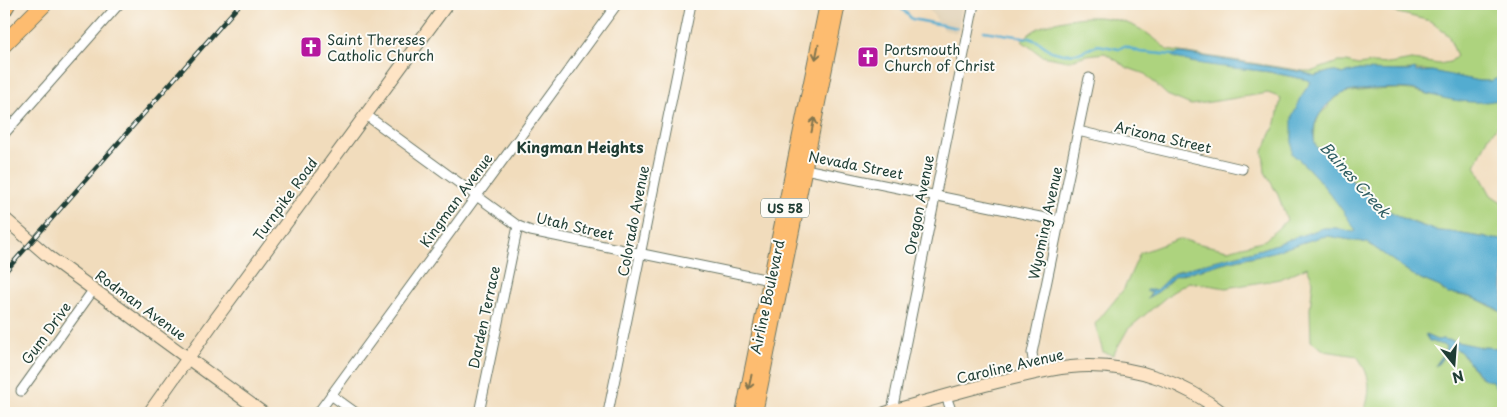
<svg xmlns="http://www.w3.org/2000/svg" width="1507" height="417" font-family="'Playpen Sans',sans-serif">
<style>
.built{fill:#dfcfb2}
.green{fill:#add37e;stroke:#668859}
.water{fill:#53acd0;stroke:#397482}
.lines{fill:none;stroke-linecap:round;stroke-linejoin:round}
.stream{stroke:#53acd0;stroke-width:2.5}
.street-casing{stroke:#687564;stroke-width:11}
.secondary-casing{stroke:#687564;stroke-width:14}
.primary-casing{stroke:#687564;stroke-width:16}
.highway-casing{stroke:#687564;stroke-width:18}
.street{stroke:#fff;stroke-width:9}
.secondary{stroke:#fee4c5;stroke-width:12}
.primary{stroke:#fdbc6f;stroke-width:14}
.highway{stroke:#fdbc6f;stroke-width:16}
.rail-casing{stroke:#1f3d34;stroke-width:4.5}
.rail{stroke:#fdfcf7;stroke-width:2.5;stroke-dasharray:8;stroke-linecap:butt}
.oneway{stroke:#83764f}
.labels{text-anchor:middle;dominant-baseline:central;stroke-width:4;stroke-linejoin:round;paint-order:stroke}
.shield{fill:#fdfcf7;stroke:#62766e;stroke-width:1}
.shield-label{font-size:12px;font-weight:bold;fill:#1f3d34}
.poi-label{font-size:14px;fill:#1f3d34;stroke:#fdfcf7;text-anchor:start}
.street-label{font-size:14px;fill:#1f3d34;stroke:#fdfcf7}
.neighbourhood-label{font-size:15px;font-weight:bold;fill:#1f3d34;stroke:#fdfcf7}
.water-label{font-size:15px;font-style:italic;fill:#2f5e63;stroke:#fdfcf7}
</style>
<rect width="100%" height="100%" fill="#fdfcf7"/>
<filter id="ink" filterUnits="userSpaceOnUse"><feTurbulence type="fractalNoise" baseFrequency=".02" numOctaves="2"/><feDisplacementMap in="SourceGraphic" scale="10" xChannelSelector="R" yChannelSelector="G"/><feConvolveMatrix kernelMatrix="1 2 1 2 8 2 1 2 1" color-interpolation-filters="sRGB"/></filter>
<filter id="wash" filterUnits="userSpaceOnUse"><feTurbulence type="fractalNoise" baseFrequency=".0096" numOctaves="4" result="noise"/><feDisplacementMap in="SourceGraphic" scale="20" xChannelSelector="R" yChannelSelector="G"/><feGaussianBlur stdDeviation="1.12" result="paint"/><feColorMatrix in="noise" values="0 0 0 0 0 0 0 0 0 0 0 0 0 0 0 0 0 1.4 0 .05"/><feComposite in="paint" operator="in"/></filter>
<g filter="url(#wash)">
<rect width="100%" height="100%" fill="#f1dcbc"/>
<polygon class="built" points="925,4 963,4 957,33 944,30"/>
<g class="green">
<path d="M1363 4H1503V76L1491 81H1479L1425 70 1366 71 1359 70 1343 74 1332 71 1315 76 1302 72 1181 53 1190 62 1269 72 1308 80 1311 82 1304 92 1292 154C1313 169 1342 208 1357 231L1353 232 1336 228H1323L1265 248 1174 273 1156 290 1149 291 1152 293 1148 296 1158 292 1175 276 1213 266 1222 263 1273 252 1320 237 1328 236 1368 243 1416 277 1440 287 1444 292 1477 299 1503 313V348L1481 347 1443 339 1437 340 1426 335 1429 341 1446 346 1445 352 1436 365 1450 348C1464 347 1471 371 1481 377 1485 380 1490 379 1493 382 1497 386 1498 391 1503 394V413H1364C1371 389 1372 378 1357 356L1325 351 1311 341 1310 309 1313 281 1307 267 1280 279 1226 288 1189 282 1171 293 1128 329 1113 355 1103 352 1095 324 1124 289 1140 253 1178 239 1228 250 1265 240 1287 220 1278 195 1265 172 1263 151 1276 123 1281 98 1268 93 1191 105 1167 95 1145 74 1128 68 1105 53 1087 55 1068 61 1042 56 1022 41C1032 29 1046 24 1060 21 1101 11 1137 19 1167 50L1304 71H1313L1338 62H1346L1358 65 1373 63 1389 64 1412 60 1439 64 1450 62 1457 56 1448 35 1430 21Z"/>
<polygon points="1398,89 1411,90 1432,95 1498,100 1503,98 1503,120 1489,136 1475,166 1491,195 1503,203 1503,240 1434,230 1400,217 1385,208 1338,167 1325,153 1319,151 1314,143 1315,125 1320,114 1328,107 1329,103 1343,93 1369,90"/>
</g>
<g class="water">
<path d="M1181 53 1302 72 1315 76 1332 71 1343 74 1359 70 1409 71 1415 69 1416 72 1432 71 1479 81H1491L1503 76V98C1486 106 1450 101 1432 95 1425 93 1418 90 1410 89 1397 88 1354 88 1342 94 1331 99 1319 112 1315 124 1314 129 1313 138 1315 143 1317 150 1323 151 1327 156 1347 177 1374 204 1400 217 1410 222 1421 226 1432 229 1438 232 1444 231 1451 232 1468 235 1485 238 1503 240V313C1487 302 1467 293 1448 294L1440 287 1416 277 1368 243 1328 236 1320 237 1273 252 1222 263 1213 266 1175 276 1158 292 1147 298 1152 293 1146 290H1156L1174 273 1206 263 1265 248 1323 228H1336L1353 232 1356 231C1343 209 1312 168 1292 154V117L1304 92 1311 82 1308 80C1295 77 1282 75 1270 72 1249 69 1184 65 1170 55Z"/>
<path d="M1425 335 1437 340 1443 339 1481 347 1503 348V394L1500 393 1492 381C1473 380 1466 346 1450 348L1438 364 1435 366 1445 352 1446 346 1429 341Z"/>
</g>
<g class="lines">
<g class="stream">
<polyline points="897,4 912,19 958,28"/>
<polyline points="984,31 1029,38 1039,42 1051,51 1063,54 1079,53 1098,45 1119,49 1124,46 1140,52 1173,55"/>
</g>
</g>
</g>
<g filter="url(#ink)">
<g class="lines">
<g class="street-casing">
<g id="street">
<polyline points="366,115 518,226 531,231 774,281"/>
<polyline points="1078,131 1242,169"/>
<polyline points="4,134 119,4"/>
<polyline points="800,168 1060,221"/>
<polyline points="1035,373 1032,353 1089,78"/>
<polyline points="21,391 94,289"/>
<polyline points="331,395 356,413"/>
<polyline points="946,396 952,413"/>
<polyline points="892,411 974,4"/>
<polyline points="318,413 617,4"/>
<polyline points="479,413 518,226"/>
<polyline points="608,413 691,4"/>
<polyline points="1201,413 1216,408"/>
</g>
</g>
<g class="secondary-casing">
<g id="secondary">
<polyline points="4,218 49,257 263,413"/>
<polyline points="149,413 215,320 447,4"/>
<path d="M885 413C928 401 970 388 1014 378 1038 372 1063 366 1089 366 1137 366 1185 383 1223 413"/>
</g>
</g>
<g class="primary-casing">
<g id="primary">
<polyline points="743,413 827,4"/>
<polyline points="755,413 838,4"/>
</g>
</g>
<g class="highway-casing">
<g id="highway">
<polyline points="4,9 7,4"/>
<polyline points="4,44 44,4"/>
</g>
</g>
<use href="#street" class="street"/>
<use href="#secondary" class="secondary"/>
<use href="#primary" class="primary"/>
<use href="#highway" class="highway"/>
<g class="rail-casing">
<polyline id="rail" points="4,273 240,4"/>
</g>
<use href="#rail" class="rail"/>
</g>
<defs><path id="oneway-shaft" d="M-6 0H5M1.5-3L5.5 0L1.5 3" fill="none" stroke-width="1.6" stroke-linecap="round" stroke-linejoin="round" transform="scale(1.25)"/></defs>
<g class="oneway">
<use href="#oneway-shaft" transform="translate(817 52) rotate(101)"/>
<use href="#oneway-shaft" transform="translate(813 125) rotate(-78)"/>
<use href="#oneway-shaft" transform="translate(750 382) rotate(102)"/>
</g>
</g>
<defs>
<g id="church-square" transform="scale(1.125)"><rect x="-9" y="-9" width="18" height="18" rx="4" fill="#b5179e" stroke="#fdfcf7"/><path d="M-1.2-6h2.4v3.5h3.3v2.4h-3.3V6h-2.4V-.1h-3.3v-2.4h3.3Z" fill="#fff"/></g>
</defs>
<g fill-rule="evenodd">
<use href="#church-square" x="311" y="47"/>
<use href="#church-square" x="868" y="57"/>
</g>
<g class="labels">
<rect class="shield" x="761" y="198.5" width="48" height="19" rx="4"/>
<g class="shield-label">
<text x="785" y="208">US 58</text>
</g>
<g class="poi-label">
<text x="327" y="39">Saint Thereses<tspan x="327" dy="16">Catholic Church</tspan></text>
<text x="884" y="49">Portsmouth<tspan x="884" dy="16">Church of Christ</tspan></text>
</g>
<g class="street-label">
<text transform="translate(1163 137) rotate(13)">Arizona Street</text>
<text transform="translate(856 165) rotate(11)">Nevada Street</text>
<text transform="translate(285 199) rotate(-54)">Turnpike Road</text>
<text transform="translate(456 200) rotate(-54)">Kingman Avenue</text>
<text transform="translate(919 205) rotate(-79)">Oregon Avenue</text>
<text transform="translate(633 221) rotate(-79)">Colorado Avenue</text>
<text transform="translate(1045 223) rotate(-78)">Wyoming Avenue</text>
<text transform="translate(575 226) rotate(13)">Utah Street</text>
<text transform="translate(767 297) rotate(-78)">Airline Boulevard</text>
<text transform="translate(141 305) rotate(36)">Rodman Avenue</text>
<text transform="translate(484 317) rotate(-78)">Darden Terrace</text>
<text transform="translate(46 333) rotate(-54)">Gum Drive</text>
<text transform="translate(1010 366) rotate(-13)">Caroline Avenue</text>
</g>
<g class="neighbourhood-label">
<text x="580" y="146">Kingman Heights</text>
</g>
<g class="water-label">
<text transform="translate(1356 179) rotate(48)">Baines Creek</text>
</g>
</g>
<rect width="1507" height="417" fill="none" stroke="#fdfcf7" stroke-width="20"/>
<g transform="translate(1454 364) rotate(163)" stroke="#fdfcf7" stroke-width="4" paint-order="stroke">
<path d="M0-4L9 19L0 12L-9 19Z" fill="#1f3d34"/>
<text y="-8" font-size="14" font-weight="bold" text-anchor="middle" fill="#1f3d34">N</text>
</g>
</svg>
